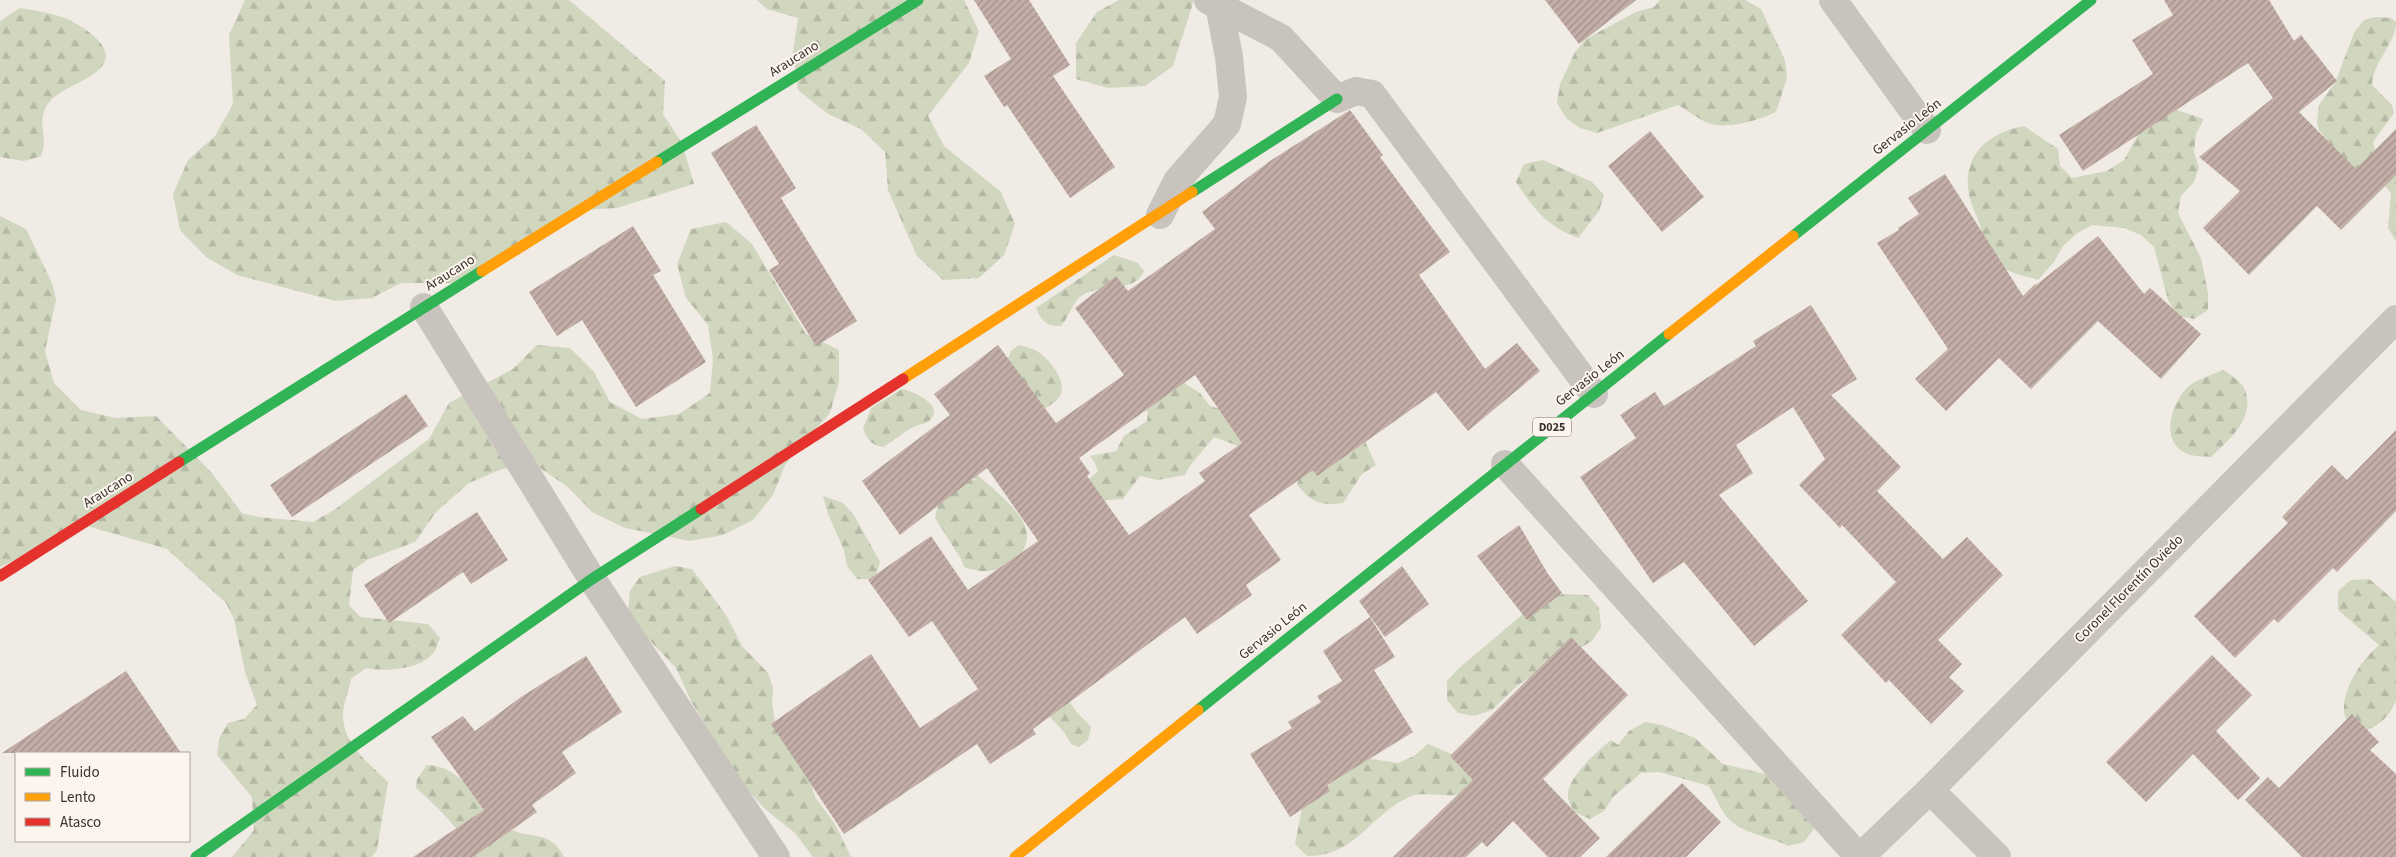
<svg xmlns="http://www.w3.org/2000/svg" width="2396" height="857" font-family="'Source Sans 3',sans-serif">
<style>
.forest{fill:url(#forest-firs)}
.building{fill:url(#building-hatch);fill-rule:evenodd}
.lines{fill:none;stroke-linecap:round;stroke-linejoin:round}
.street{stroke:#c9c3be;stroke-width:28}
.fast{stroke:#30b455;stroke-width:11}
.slow{stroke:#ff9f0a;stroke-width:11}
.jam{stroke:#e5322d;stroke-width:11}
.labels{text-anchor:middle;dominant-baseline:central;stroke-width:4;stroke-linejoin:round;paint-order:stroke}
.shield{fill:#fbf5ee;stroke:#756b66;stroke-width:1}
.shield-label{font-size:12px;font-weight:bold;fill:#3b302b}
.street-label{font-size:14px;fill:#3b302b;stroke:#fbf5ee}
</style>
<defs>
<pattern id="forest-firs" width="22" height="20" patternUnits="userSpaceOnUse" patternTransform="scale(1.25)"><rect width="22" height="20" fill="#d1d6bf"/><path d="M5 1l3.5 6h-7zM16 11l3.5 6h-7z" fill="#b4b8a4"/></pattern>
<pattern id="building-hatch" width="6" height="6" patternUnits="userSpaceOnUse" patternTransform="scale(1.25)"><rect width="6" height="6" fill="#c3afa7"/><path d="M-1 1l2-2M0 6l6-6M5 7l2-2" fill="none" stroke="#a08f88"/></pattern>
</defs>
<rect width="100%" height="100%" fill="#f0ebe5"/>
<g class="forest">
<polygon points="245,0 569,0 665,81 663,114 682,143 694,184 617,208 583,210 472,283 401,283 372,298 335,301 237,275 206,257 180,230 173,194 188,160 215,136 233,104 229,35"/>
<polygon points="757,0 964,0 979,31 969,63 928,116 944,146 1001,192 1015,224 1004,255 979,278 943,280 917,256 888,190 885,152 861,129 828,114 798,90 793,53 798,18 767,9"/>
<polygon points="1119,0 1194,0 1173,66 1145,86 1108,88 1076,79 1076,43 1097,12"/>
<path d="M1660 0H1745L1761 9 1785 60 1787 78 1776 112C1759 120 1727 130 1708 123 1698 119 1687 110 1678 105L1597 133 1580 128 1566 118 1557 103 1560 84 1575 52 1586 39 1636 12 1654 7Z"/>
<path d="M20 8C35 10 50 13 65 18 79 24 117 46 103 65 88 84 60 86 47 105 36 122 49 138 41 156L24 161 0 157V21Z"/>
<path d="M2374 17 2391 18 2396 22C2396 44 2373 61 2372 85L2392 105 2394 113 2373 142 2375 150 2396 172V241L2388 228 2391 193 2386 187 2360 173 2343 159 2319 130 2317 122 2319 105 2335 83 2354 33 2364 20Z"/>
<path d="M2171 108 2204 119 2196 134 2194 152 2199 167 2194 182 2181 196 2178 213 2201 258 2208 293V310L2194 319 2178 316 2168 300 2154 247 2141 235 2124 228 2092 225 2076 234 2063 246 2054 262 2038 280C2022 275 2006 273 1993 261 1986 253 1983 235 1980 225 1976 214 1969 201 1968 189 1965 151 1990 133 2024 126L2058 149 2060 166 2072 178 2107 171 2124 160 2142 128Z"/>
<path d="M1543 160 1592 182 1604 195 1599 211 1578 238C1546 226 1534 209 1516 182L1524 164Z"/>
<path d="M0 216 26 229 52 283 56 300 45 351 54 383 81 410 116 418 156 416 211 472 242 513 258 517 313 522 334 510 429 439 449 403 513 369 537 345 570 348 594 372 610 402 642 419 679 414 710 393 713 359 708 325 686 298 677 264 691 229 726 222 752 244 806 334 839 350V382L830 413 785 465 773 495 753 520 723 535 690 541 625 528 592 512 568 487 537 466 502 469 469 483 436 512 415 542 367 560 353 570 349 605 360 617 428 624 440 638C438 642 437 648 434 652 421 670 385 672 366 668L351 679C349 690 344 702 343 713 342 744 369 763 388 782L377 850 372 857H232L254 830 252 797 217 755 219 739 228 723 244 719 257 705 245 672 234 619 226 603 167 549 87 526 0 567Z"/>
<path d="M1114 255 1138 263 1144 271C1135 294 1100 283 1081 296 1072 303 1069 317 1061 326 1047 327 1041 321 1036 308Z"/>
<path d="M1019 345C1025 347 1032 348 1037 351 1049 359 1066 379 1061 394 1058 402 1047 406 1041 412L1007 361 1011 351Z"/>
<path d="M2224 370C2230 375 2241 381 2244 388 2257 417 2230 439 2211 457 2206 456 2201 457 2196 456 2158 450 2168 405 2189 386 2198 379 2213 374 2224 370Z"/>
<polygon points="1176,378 1200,393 1210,406 1235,414 1246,449 1214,437 1189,467 1185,475 1158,480 1140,476 1123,499 1096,501 1078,489 1098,471 1095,463 1090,456 1116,451 1124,436 1147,421 1148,413 1144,405"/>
<path d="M902 389C912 391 946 405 930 420 926 424 921 424 916 426 904 431 894 441 883 447 871 445 868 440 863 429L871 408Z"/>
<path d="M1364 439 1376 465 1362 474 1343 503C1319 506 1313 503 1297 485L1302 468Z"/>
<path d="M974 472C999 495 1057 533 1008 564 993 573 980 573 964 567L961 559 935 518 939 501 967 480H975Z"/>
<polygon points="823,496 843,503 854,515 880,562 875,579 857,579 847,566 844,550 828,514"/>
<polygon points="675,566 692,569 726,615 742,646 768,673 773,688 772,704 775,721 808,764 810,781 815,797 835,824 851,857 813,857 795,833 765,809 739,780 691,701 676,668 639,629 628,611 630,591 640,577"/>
<path d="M2369 579 2396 602V700C2390 717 2379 725 2363 732L2348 725C2346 719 2343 712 2344 706 2346 683 2362 660 2379 645L2338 610V591L2351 580Z"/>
<polygon points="1562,594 1588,595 1599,608 1601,627 1592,641 1518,685 1492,710 1474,716 1458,713 1447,700 1447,681 1459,668 1529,609"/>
<polygon points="1067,698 1075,710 1091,727 1088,740 1079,747 1071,744 1064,732 1040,706"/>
<path d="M1645 722 1662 725 1695 738 1723 764 1774 776 1801 797 1814 829 1804 842 1788 846C1769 836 1741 834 1727 817 1720 808 1715 796 1709 786L1659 772 1641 773 1614 796 1604 811 1590 819 1574 812C1572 807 1568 801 1568 797 1566 778 1598 751 1611 740L1618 745 1629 731Z"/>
<path d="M1428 744 1456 756 1478 782C1475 785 1471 790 1466 792 1453 800 1424 790 1409 797 1371 814 1355 857 1307 856L1295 844 1305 792 1365 758 1398 763 1414 756Z"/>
<path d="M427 765C460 765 483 805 505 825 524 842 549 826 564 857H475C461 830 439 808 416 788L417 779Z"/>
</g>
<g class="building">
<polygon points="974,0 1029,0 1070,65 1053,76 1115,167 1070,198 1007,105 1004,107 984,76 1011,59"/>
<polygon points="1545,0 1636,0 1579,44"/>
<polygon points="2164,0 2269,0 2294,41 2301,35 2337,81 2299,112 2356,169 2396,129 2396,175 2341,230 2317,206 2249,275 2203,228 2240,191 2199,157 2273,98 2248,63 2083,171 2059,135 2153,74 2132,40 2173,15"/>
<path d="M1350 110 1383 155 1380 157 1450 252 1419 275 1485 369 1517 343 1540 371 1468 431 1436 392 1317 476 1313 470 1249 515 1281 560 1246 585 1252 595 1197 634 1185 617 1033 729 1036 734 990 764 977 744 844 834 771 724 871 654 920 728 978 689 932 621 909 637 868 580 931 536 968 590 1038 541 987 468 900 535 862 481 950 415 934 394 998 345 1056 423 1124 375 1075 308 1116 276 1128 291 1215 229 1202 212 1270 161ZM1195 375 1242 443 1199 473 1205 481 1129 535 1087 476 1090 473 1079 458Z"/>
<polygon points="756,125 796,188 781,198 857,321 816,346 769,270 779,264 711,153"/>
<polygon points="1650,131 1704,197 1662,232 1608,166"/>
<polygon points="1945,174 2023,296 2035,284 2036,285 2098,236 2144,294 2150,288 2201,334 2161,379 2098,321 2031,389 1999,358 1946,411 1915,379 1948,349 1877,243 1899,230 1898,228 1919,214 1908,198"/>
<polygon points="633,226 661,271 653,275 706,362 636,407 582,320 557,336 529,292"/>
<polygon points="1811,305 1857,379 1831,395 1901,467 1877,491 1943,559 1967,537 2003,575 1938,640 1962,664 1949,677 1964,691 1931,724 1889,680 1886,683 1841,635 1896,582 1842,525 1840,528 1799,485 1825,459 1793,407 1736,445 1753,473 1719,495 1808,601 1754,646 1684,562 1653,583 1580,477 1636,438 1620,415 1655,392 1664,406 1756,346 1753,341"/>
<polygon points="406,394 428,426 292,517 270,485"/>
<polygon points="2396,430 2396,511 2337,572 2333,568 2278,623 2274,619 2235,658 2194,616 2288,523 2282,517 2332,465 2347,480"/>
<polygon points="477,512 508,560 471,584 463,572 389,623 364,585"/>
<polygon points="1519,525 1548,574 1562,593 1527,620 1477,556"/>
<polygon points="1402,566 1429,604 1385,637 1359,601"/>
<polygon points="1370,617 1395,657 1374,670 1413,732 1327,785 1330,791 1290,817 1250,754 1292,728 1288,722 1321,702 1317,696 1342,681 1323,651"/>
<polygon points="1571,637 1628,695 1543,779 1600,838 1580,857 1548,857 1513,821 1487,847 1482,842 1466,857 1393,857 1473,780 1450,756"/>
<polygon points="2212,655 2252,695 2216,731 2260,778 2238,800 2193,754 2146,802 2106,762"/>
<polygon points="586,656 622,712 562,752 576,773 532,805 537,812 473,857 413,857 484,810 431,737 463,716 475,731 521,697"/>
<polygon points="126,671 181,753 2,753"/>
<polygon points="2352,714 2379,742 2370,750 2396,774 2396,857 2302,857 2245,800 2268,777 2279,788"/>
<polygon points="1682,783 1721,822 1686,857 1606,857"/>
</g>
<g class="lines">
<g class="street">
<polyline points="1208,0 1281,38 1337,99 1356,91 1372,94 1594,394"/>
<polyline points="1833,0 1927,130"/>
<polyline points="1160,215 1177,181 1227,124 1233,97 1229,57 1219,5"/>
<polyline points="424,307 592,579 776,857"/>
<polyline points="1505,464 1859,857"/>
<polyline points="1930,790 1997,857"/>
<polyline points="1860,857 1930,790 2396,319"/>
</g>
<g class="fast">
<polyline points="657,162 918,0"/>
<polyline points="1192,192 1337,99"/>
<polyline points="1793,236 2091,0"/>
<polyline points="179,462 482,271"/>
<polyline points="1198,710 1669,334"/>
<polyline points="196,857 592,579 701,509"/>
</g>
<g class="slow">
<polyline points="482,271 657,162"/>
<polyline points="1669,334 1793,236"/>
<polyline points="903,379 1192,192"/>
<polyline points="1015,857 1198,710"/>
</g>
<g class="jam">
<polyline points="701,509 903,379"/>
<polyline points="0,576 179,462"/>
</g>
</g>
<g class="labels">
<rect class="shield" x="1533" y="417.5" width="38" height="19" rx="4"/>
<g class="shield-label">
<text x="1552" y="427">D025</text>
</g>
<g class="street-label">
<text transform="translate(794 59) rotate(-32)">Araucano</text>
<text transform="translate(1907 127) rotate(-38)">Gervasio León</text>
<text transform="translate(450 273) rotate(-32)">Araucano</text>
<text transform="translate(1590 378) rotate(-38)">Gervasio León</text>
<text transform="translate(108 490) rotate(-32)">Araucano</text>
<text transform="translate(2129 589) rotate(-45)">Coronel Florentín Oviedo</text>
<text transform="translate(1273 631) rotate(-39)">Gervasio León</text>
</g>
</g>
<rect x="15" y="752" width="175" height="90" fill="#fbf5ee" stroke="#aea6a0"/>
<rect x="25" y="768" width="25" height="8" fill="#30b455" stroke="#aea6a0"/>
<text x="60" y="777" font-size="15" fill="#3b302b">Fluido</text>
<rect x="25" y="793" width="25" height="8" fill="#ff9f0a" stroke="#aea6a0"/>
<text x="60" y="802" font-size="15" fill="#3b302b">Lento</text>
<rect x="25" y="818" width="25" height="8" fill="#e5322d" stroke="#aea6a0"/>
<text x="60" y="827" font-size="15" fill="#3b302b">Atasco</text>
</svg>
